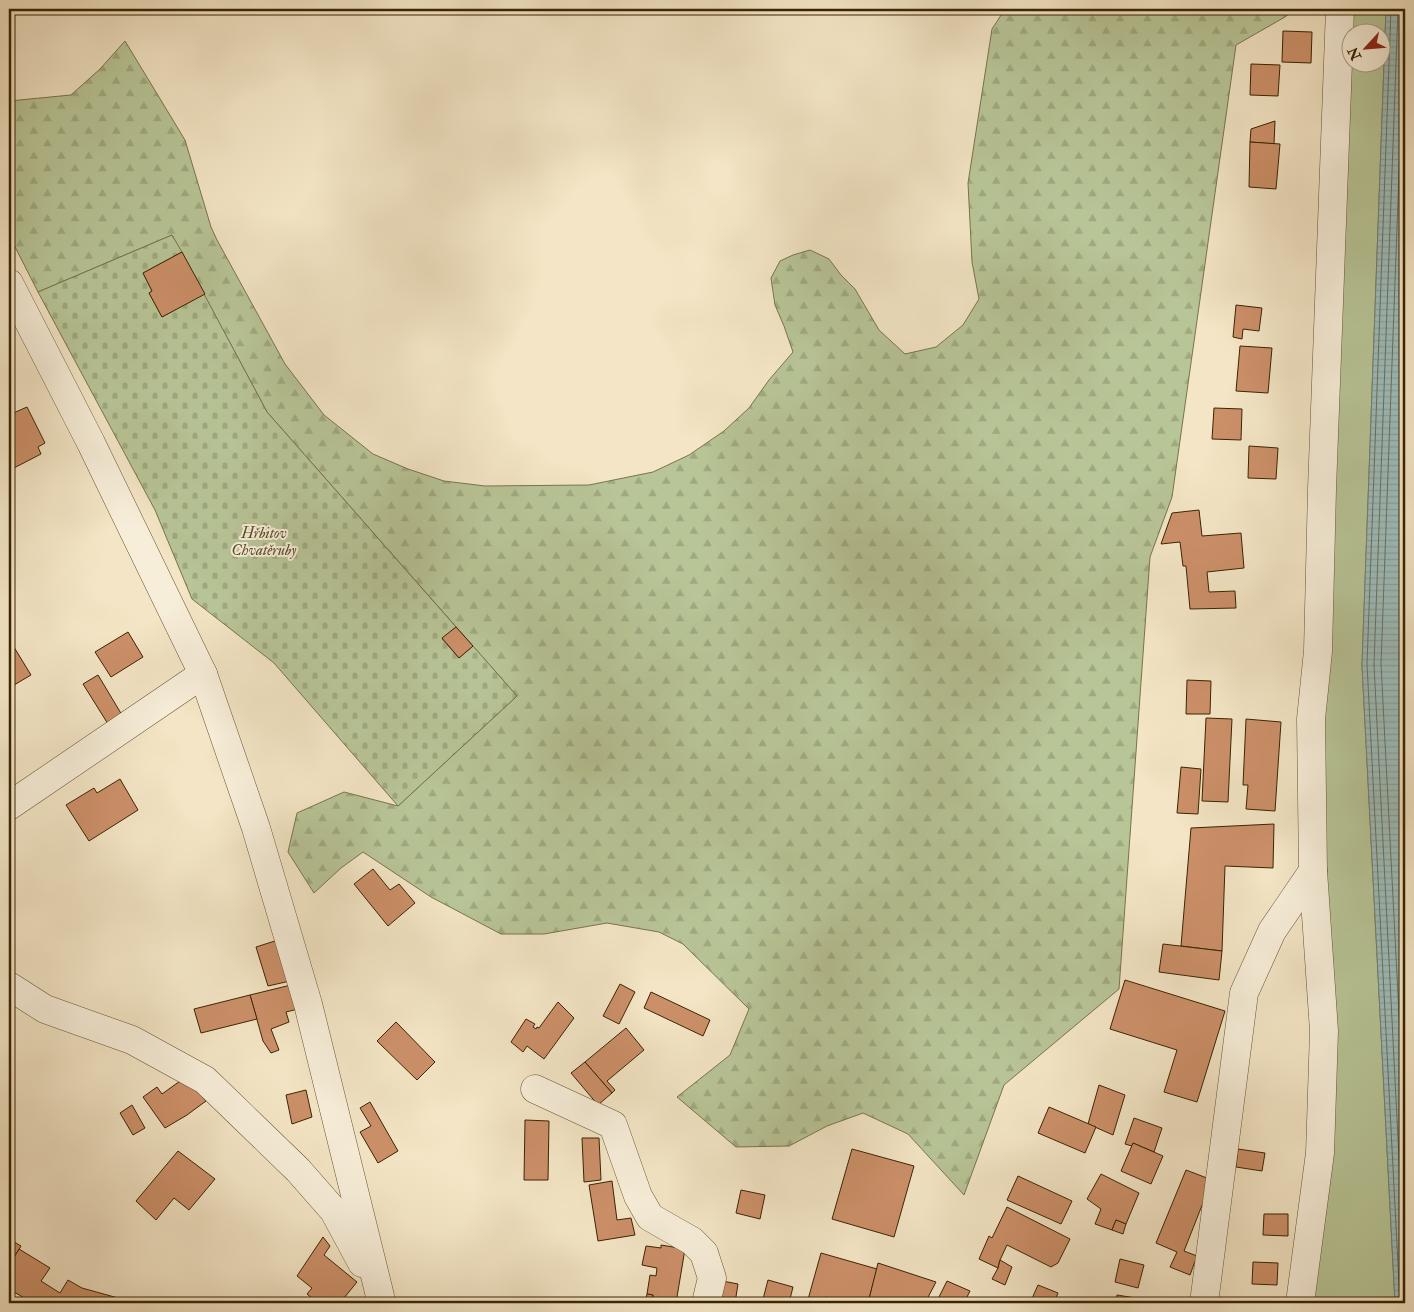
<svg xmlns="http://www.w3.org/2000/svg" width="1414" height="1312" font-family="'IM FELL Double Pica',serif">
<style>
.grass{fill:#b8c597;stroke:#79744c;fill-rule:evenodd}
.forest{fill:url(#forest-firs);stroke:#79744c}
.cemetery{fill:url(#cemetery-stones);stroke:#79744c}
.water{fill:url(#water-rules);stroke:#758071}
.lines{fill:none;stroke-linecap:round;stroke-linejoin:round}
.shore{stroke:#6c705e;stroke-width:1}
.building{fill:#cc9069;stroke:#3a2402}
.minor-casing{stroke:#685433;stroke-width:29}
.minor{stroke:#f7eed9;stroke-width:28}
.labels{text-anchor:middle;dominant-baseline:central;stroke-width:4;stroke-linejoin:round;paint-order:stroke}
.park-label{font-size:15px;font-style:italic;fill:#5a4c27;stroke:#f7eed9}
</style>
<defs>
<pattern id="forest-firs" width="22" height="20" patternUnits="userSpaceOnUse" patternTransform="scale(1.25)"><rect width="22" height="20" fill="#b8c597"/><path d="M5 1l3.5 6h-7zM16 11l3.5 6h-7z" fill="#9fa980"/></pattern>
<pattern id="cemetery-stones" width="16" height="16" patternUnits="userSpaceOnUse" patternTransform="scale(1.25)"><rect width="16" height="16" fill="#b8c597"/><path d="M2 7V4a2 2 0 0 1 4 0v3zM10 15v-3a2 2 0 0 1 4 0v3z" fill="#9fa980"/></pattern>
<pattern id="water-rules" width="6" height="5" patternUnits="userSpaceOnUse" patternTransform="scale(1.25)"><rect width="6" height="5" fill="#9dbdbb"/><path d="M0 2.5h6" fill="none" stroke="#88a29f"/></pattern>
</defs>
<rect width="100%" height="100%" fill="#f3e5c5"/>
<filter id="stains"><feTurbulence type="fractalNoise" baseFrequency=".004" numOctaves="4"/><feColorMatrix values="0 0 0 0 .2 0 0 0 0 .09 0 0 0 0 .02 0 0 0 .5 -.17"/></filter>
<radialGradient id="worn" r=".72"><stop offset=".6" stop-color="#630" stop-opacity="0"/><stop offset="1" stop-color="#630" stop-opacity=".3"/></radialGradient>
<path class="grass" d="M1340 9H1386L1362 665 1395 1303H1300L1320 1153 1313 871ZM1352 32H1382V62H1352Z"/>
<polygon class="forest" points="1005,9 1295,9 1285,17 1236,45 1172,497 1150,557 1119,989 1004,1085 964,1195 908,1134 863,1113 827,1126 789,1146 736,1147 677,1097 730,1055 749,1009 683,944 659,932 607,923 544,934 501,934 431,897 363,852 341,868 314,893 288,852 297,813 344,792 398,806 517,696 267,412 172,235 38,292 9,235 9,101 71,95 100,69 125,41 185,140 211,227 217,240 285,364 324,415 373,454 408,469 444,481 485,486 589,485 653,472 689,455 724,431 749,408 769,380 793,352 784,326 775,305 771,278 780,261 793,255 810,250 829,259 841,275 855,289 879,330 905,354 936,347 963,325 979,299 972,262 968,183 992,29"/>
<polygon class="cemetery" points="172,235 182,252 143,273 152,291 149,293 162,317 204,294 267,412 456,627 442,639 459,658 473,646 517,696 398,806 274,663 192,599 155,510 38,292"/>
<polygon class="water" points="1386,9 1405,9 1405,1303 1395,1303 1362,665"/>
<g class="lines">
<g class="shore">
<polyline points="1391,9 1367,664 1400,1303"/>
<polyline points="1398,9 1374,664 1405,1277"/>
<polyline points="1405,9 1381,664 1405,1131"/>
</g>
</g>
<g class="building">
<polygon points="1283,31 1312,32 1311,63 1282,62"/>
<polygon points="1251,64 1280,65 1278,96 1250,95"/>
<polygon points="1275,121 1274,144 1250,142 1251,129"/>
<polygon points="1250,142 1280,144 1276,189 1249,187"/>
<polygon points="182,252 205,294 162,317 149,293 152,291 143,273"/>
<polygon points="1236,305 1262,308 1259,331 1243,329 1242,339 1233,337"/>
<polygon points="1240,346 1272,348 1268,393 1236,391"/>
<polygon points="27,407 45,443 38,447 41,454 12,469 9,463 9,415"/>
<polygon points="1214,408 1242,409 1241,440 1212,439"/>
<polygon points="1249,446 1278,448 1276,479 1248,478"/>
<polygon points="1199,510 1202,536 1241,533 1244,568 1207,572 1209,592 1235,591 1236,608 1190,609 1186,566 1183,566 1180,542 1161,544 1172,513"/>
<polygon points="456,627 473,646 459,658 442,638"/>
<polygon points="128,632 143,657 111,677 95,652"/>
<polygon points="9,639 31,675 9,688"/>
<polygon points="98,675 122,715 108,724 83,684"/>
<polygon points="1187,680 1211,681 1210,714 1186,714"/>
<polygon points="1206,718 1232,719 1228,802 1202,801"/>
<polygon points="1246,719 1281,722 1275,811 1246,809 1248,785 1243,785"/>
<polygon points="1181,767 1201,769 1198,814 1177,813"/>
<polygon points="120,779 138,810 89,841 66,805 94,788 97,793"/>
<polygon points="1274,824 1273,868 1225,866 1222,951 1181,946 1191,828"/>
<polygon points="373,869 390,890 399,884 415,903 388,926 354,884"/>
<polygon points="278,940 290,981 268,986 256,947"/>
<polygon points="1163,944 1222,951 1219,980 1159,972"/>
<polygon points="1125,980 1225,1011 1197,1102 1164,1092 1177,1050 1110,1029"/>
<polygon points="295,984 302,1008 286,1012 289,1022 271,1029 279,1050 271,1053 263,1041 250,995"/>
<polygon points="620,984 635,992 619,1024 603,1016"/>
<polygon points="651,992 710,1020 703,1036 644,1008"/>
<polygon points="250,995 257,1019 201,1033 194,1009"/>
<polygon points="558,1002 574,1018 544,1059 527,1046 523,1052 511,1042 526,1019 535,1024 533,1027 536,1029 537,1027 539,1028"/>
<polygon points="396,1022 435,1062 417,1080 377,1041"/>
<polygon points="626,1028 644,1050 607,1081 615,1090 612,1093 585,1062"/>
<polygon points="585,1062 612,1093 598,1105 571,1073"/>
<polygon points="187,1076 206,1101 187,1115 165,1128 143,1097 157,1087 162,1094"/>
<polygon points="1099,1085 1125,1095 1113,1135 1088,1124"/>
<polygon points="306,1090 312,1117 292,1124 286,1095"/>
<polygon points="370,1102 398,1151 378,1163 360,1132 371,1126 360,1108"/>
<polygon points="132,1105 145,1128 133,1135 120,1113"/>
<polygon points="1049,1107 1096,1127 1085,1153 1038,1133"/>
<polygon points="1134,1118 1162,1128 1154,1152 1133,1143 1132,1146 1125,1144"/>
<polygon points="525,1120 549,1121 548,1180 524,1180"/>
<polygon points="582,1138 599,1138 601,1180 584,1182"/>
<polygon points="1133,1143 1163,1156 1151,1184 1121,1171"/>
<polygon points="852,1149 914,1166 894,1237 832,1219"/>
<polygon points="1238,1149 1265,1153 1262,1171 1236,1167"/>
<polygon points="178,1151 215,1179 189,1210 174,1198 156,1220 136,1201"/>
<polygon points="1186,1170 1212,1180 1184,1251 1197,1256 1190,1275 1170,1267 1177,1252 1156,1243"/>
<polygon points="1101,1174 1139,1193 1126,1224 1116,1220 1112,1230 1095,1224 1101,1209 1087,1199"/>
<polygon points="1018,1176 1072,1201 1061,1224 1007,1200"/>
<polygon points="612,1181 617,1220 631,1218 635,1235 598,1241 589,1185"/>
<polygon points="741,1190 765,1195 760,1219 736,1213"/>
<polygon points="1007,1207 1070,1239 1058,1263 1051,1267 1007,1245 1000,1260 998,1268 979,1259 989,1236 992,1238"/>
<polygon points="1264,1214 1288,1214 1288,1236 1263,1235"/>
<polygon points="1116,1220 1126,1224 1123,1234 1112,1230"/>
<polygon points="323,1237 330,1246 324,1255 357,1282 340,1303 318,1303 307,1294 312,1288 297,1276"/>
<polygon points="9,1239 21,1246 9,1266"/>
<polygon points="661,1245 685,1249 676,1303 652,1301 653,1295 647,1294 650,1275 656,1276 657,1268 642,1265 646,1246 661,1248"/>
<polygon points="19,1249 50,1268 41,1281 60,1293 68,1280 82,1288 118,1298 117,1303 75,1303 67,1298 64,1303 33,1303 9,1289 9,1266"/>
<polygon points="821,1253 877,1269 868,1303 847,1303 826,1297 825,1303 807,1303"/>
<polygon points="1120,1259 1144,1265 1138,1288 1115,1282"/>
<polygon points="1000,1260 1012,1267 1005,1285 992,1279 998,1268"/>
<polygon points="1253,1262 1278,1263 1277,1285 1252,1284"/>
<polygon points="878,1263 936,1282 925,1303 868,1303"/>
<polygon points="717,1280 738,1284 735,1303 713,1303"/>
<polygon points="768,1280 793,1287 789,1303 762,1303"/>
<polygon points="947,1281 970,1291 964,1303 936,1303"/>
<polygon points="1038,1285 1058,1293 1054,1303 1030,1303"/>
<polygon points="647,1294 653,1295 652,1301 671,1303 645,1303"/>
<polygon points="1117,1295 1166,1303 1115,1303"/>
<polygon points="463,1298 466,1303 450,1303"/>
</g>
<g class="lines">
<g class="minor-casing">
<g id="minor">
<polyline points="9,283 91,443 203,674 256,828 308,1004 380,1296"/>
<polyline points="9,806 203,674"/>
<polyline points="9,986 45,1009 132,1040 205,1080 298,1170 334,1211 362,1263"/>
<polyline points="535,1089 613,1125 638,1196 650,1217 692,1241 704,1253 712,1278 706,1303"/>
<polyline points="1204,1303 1244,993 1272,931 1313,871"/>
<polyline points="1300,1303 1320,1153 1324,1031 1313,871 1311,719 1318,651 1322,489 1340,9"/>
</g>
</g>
<use href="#minor" class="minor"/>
</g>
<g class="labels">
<g class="park-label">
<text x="264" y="533">Hřbitov<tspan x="264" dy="17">Chvatěruby</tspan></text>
</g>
</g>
<rect width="1414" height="1312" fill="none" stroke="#f3e5c5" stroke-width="30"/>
<rect x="10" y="10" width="1394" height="1292" fill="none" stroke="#3a2402" stroke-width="2.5"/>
<rect x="15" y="15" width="1384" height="1282" fill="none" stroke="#3a2402"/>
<g transform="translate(1366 48) rotate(244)"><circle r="24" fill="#f7eed9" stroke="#ab9d83"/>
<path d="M0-4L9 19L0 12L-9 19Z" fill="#8f2418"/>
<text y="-8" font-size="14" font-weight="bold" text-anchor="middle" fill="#3a2402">N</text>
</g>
<rect width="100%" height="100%" filter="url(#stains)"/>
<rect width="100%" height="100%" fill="url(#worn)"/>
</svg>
